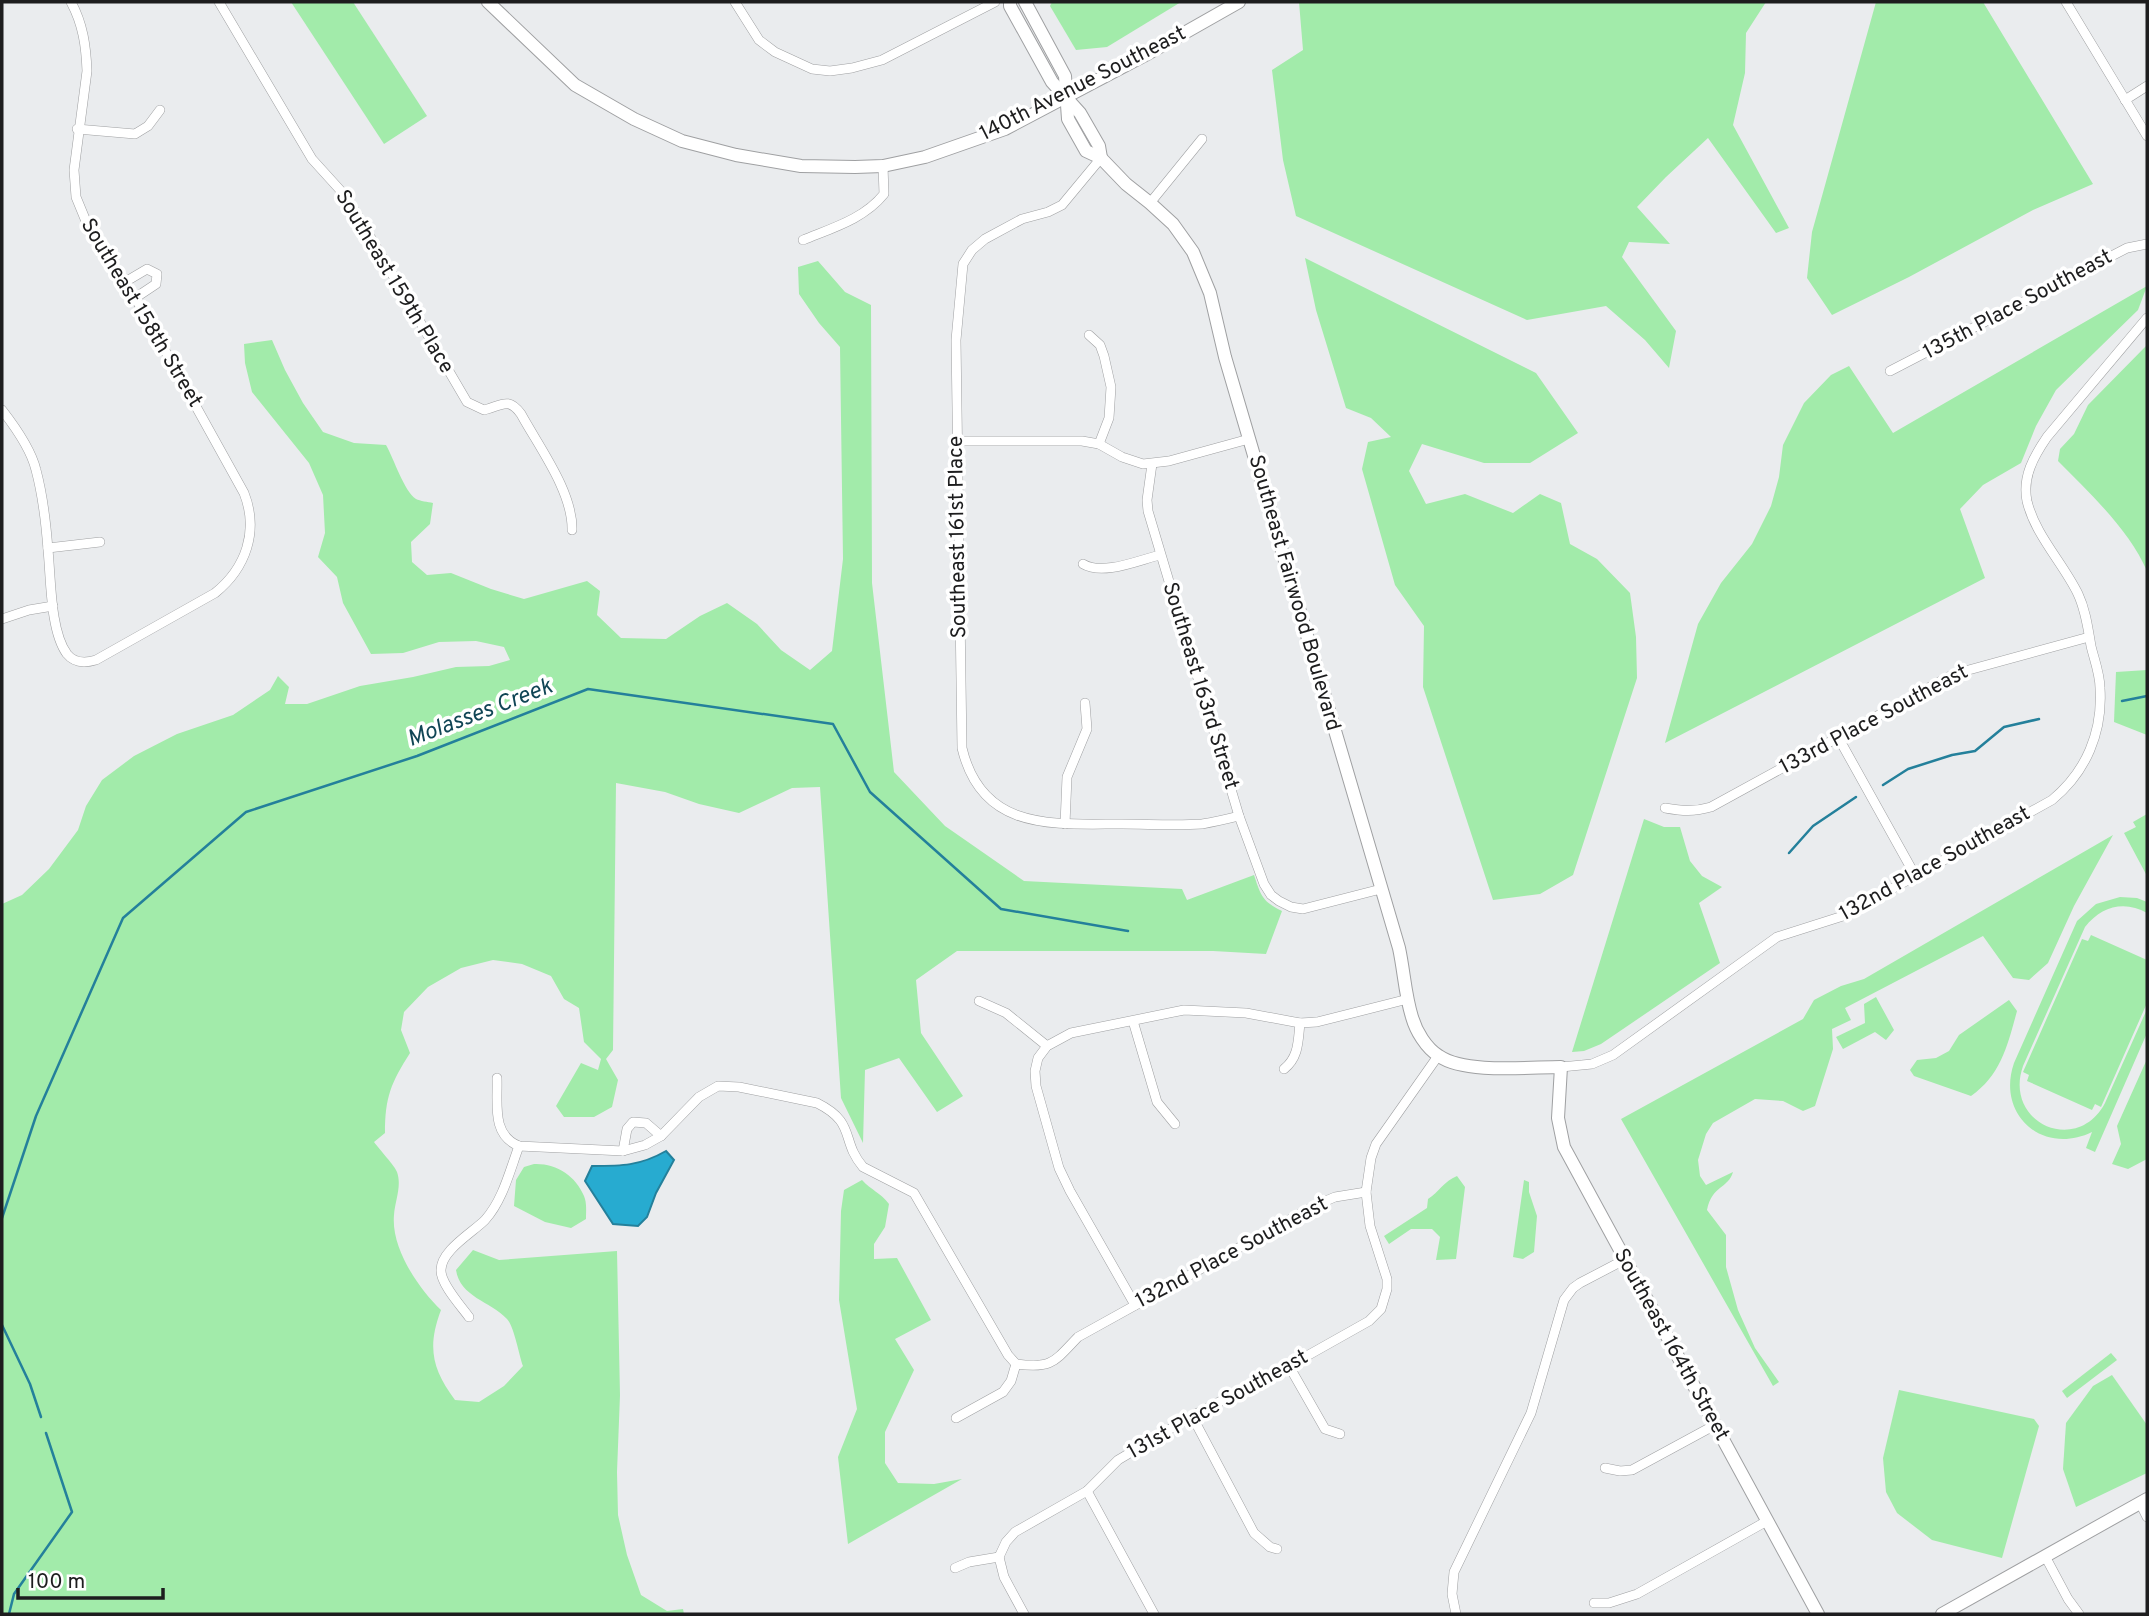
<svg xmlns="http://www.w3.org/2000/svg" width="2149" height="1616" font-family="Overpass,sans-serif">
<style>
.green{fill:#a2ebaa}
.water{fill:#27abd0;stroke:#24809b;stroke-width:2}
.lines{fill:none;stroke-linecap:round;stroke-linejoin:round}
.stream{stroke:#24809b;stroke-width:2.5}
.minor-casing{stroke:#9fa0a2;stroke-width:10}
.tertiary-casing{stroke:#9fa0a2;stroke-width:14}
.secondary-casing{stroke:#9fa0a2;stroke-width:14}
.minor{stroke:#fff;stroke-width:9}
.tertiary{stroke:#fff;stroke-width:12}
.secondary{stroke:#fff;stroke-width:12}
.labels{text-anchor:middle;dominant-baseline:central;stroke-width:7;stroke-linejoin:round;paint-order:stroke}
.street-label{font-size:21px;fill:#1d1d1e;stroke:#fff}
.water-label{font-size:23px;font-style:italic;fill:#104555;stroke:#fff}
</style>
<rect width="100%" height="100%" fill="#eaecee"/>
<g class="green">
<polygon points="291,2 353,2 427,116 384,144"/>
<polygon points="1052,2 1181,2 1107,47 1076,50 1050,6"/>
<polygon points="1299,2 1766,2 1746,33 1745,73 1733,125 1789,228 1776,233 1708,138 1666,177 1637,207 1670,244 1629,242 1622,257 1676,331 1669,368 1645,340 1606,306 1527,320 1296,216 1283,160 1272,70 1303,50"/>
<polygon points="1876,2 1983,2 2093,184 2033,210 1909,277 1832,315 1807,278 1812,232"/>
<polygon points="1305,258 1536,373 1578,433 1530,463 1484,463 1422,444 1409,471 1426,504 1465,494 1513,513 1540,494 1561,503 1570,544 1597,559 1630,593 1636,637 1637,678 1573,875 1540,894 1493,900 1423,687 1424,626 1395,585 1362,469 1368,442 1391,437 1371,418 1346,408 1316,310"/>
<path d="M818 261 845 292 871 305 872 583 894 772 945 826 1024 881 1182 889 1187 900 1254 875C1261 896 1262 901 1282 911L1266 954 1213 951H957L916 980 921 1033 963 1096 937 1112 899 1058 865 1070 863 1143 841 1098 820 787 792 788 739 813 699 804 665 792 616 783 613 1050 606 1059 618 1080 612 1107 594 1117H564L556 1106 581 1063 598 1070 601 1059 584 1042 579 1008 564 999 551 976 522 964 493 960 461 968 428 987 404 1012 401 1030 410 1053C391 1083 385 1097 385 1133L374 1142C379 1149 395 1166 397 1172 402 1186 395 1201 394 1215 391 1248 418 1288 441 1310 427 1347 432 1369 455 1400L479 1402 504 1386 523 1366C519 1355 514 1326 507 1319 490 1301 460 1297 456 1270L473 1250 499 1260 617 1251 620 1395 617 1472 618 1515 627 1555 641 1595 667 1611 683 1609 684 1614H2V904L22 895 49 869 78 830 86 806 102 780 134 756 177 734 233 715 270 690 278 676 289 687 285 704H307L360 686 413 677 456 667 489 666 510 660 504 647 476 641 439 642 403 653 371 654 343 603 337 577 318 557 325 533 323 495 309 463 252 392 245 363 244 344 272 340 285 370 303 403 323 432 354 443 386 445C394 459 404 491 416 499 420 501 428 502 433 503L430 524 411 542 412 562 427 575 451 573 491 589 524 599 587 581 600 591 597 615 621 638 666 639 700 616 727 603 757 624 781 650 810 670 832 651 843 559 840 347 819 323 799 294 798 267Z"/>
<polygon points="2147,286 2138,310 2056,390 2036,426 2021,463 1983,485 1960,509 1985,578 1665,743 1698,624 1721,583 1752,544 1771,506 1779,477 1783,445 1804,403 1831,375 1849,366 1893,433"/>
<path d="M2147 345V571C2130 531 2089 492 2058 461L2060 449 2074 434 2088 405Z"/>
<polygon points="2147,670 2147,735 2114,722 2116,672"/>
<polygon points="2147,814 2147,876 2124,833 2136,827 2133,822"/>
<polygon points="1644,819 1664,827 1680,827 1690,861 1702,876 1722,887 1699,903 1720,963 1601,1044 1584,1051 1572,1052"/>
<path d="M2113 835 2074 906 2048 963 2029 980 2013 978 1983 936 1845 1008 1851 1020 1832 1029 1833 1049 1815 1106 1803 1111 1783 1101 1755 1099 1713 1123 1706 1134 1698 1160 1700 1176 1706 1185 1733 1172C1728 1189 1712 1185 1707 1210L1726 1235V1267L1738 1310 1755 1348 1779 1382 1773 1386 1621 1119 1803 1019 1814 1000 1841 986 1864 979Z"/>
<path d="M2120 897 2137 898 2147 902V913C2125 900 2101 906 2085 927L2023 1066C2003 1123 2077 1156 2105 1103L2147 1009V1033L2095 1152 2086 1148 2092 1132C2043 1156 1996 1115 2014 1063L2077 921 2096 904Z"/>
<polygon points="2091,935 2147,960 2147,1003 2101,1107 2095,1104 2092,1110 2027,1081 2029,1075 2023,1072 2082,939 2088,941"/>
<polygon points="1876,997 1894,1030 1886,1040 1875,1032 1843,1049 1836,1037 1865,1023 1864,1004"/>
<path d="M2009 1000 2017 1011C2008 1044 2001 1075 1971 1096L1914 1076 1910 1070 1917 1060 1936 1058 1949 1051 1959 1035Z"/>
<polygon points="2147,1059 2147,1159 2128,1169 2112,1164 2121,1144 2117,1126"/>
<path d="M534 1164C556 1163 576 1176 584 1196 587 1203 586 1212 586 1219L571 1228 545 1222 514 1206 516 1180 524 1167Z"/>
<path d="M1457 1176 1465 1187 1456 1259 1436 1260 1440 1237 1432 1229H1411L1389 1244 1384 1236 1427 1208 1428 1199C1439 1192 1444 1181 1457 1176Z"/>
<path d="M862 1180C871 1190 881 1193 889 1204L885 1227 874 1244V1259L897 1258 931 1320 895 1339 914 1370 885 1432V1463L898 1483 934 1484 962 1479 848 1544 838 1457 857 1409 839 1300 841 1211 844 1190Z"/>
<polygon points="1524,1180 1529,1182 1529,1192 1537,1216 1534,1252 1523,1259 1513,1257"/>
<polygon points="2111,1353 2117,1360 2067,1398 2062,1391"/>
<polygon points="2112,1375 2147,1425 2147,1473 2076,1507 2063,1469 2066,1423 2093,1386"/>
<polygon points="1899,1390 2034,1419 2039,1426 2002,1558 1932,1540 1897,1513 1886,1492 1883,1458"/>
</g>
<path class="water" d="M666 1151 674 1160 656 1193 647 1217 638 1226 613 1224 585 1181 592 1166C621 1166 640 1166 666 1151Z"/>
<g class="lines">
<g class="stream">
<polyline points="2122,701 2147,696"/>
<polyline points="1883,785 1908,769 1952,755 1975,751 2004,727 2039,719"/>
<polyline points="1789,853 1813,826 1856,797"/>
<polyline points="2,1218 36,1116 123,918 246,812 417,756 588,689 833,724 870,792 1001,909 1128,931"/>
<polyline points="2,1325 30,1384 41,1417"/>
<polyline points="9,1614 14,1594 72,1512 46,1433"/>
</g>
<g class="minor-casing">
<g id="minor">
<path d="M219 2 312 159 341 191 358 216 467 402 484 410C501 406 508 396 521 414 539 447 573 492 572 530"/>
<polyline points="735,2 759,40 775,52 812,69 830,71 852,68 882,60 995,2"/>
<polyline points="2066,2 2147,136"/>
<polyline points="2125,100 2147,86"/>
<polyline points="77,129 135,134 148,126 160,110"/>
<path d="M1101 158 1062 205 1048 212 1022 219 985 239 972 250 963 264 956 340 962 748C982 832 1054 824 1122 824 1148 824 1176 826 1202 824 1214 822 1227 819 1239 816"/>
<polyline points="1150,203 1202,139"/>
<path d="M803 240C832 228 864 219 884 194L883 166"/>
<polyline points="125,282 147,269 157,274 156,284 135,298"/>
<polyline points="1089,335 1100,345 1104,356 1111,387 1109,418 1099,444"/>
<polyline points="1890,371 2127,248 2147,244"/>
<path d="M2 410C16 428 31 449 36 470 43 496 46 523 48 550 51 578 50 631 67 654 75 664 86 663 96 660L215 593C246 568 259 531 244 493L143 311 125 282 90 231 76 197 74 170 87 71C86 46 83 24 71 2"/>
<polyline points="957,441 1082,441 1099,444 1122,457 1143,464 1169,461 1249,439"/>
<polyline points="1152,464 1147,500 1148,511 1239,816 1264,884 1271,895 1279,901 1291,907 1303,909 1381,889"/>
<polyline points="48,548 100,542"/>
<path d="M1083 564C1103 576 1139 560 1160 555"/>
<polyline points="2,619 29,610 53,606"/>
<polyline points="1838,737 1916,877"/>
<path d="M1665 808C1682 811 1694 812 1711 807L1954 674 2089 637"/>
<polyline points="1065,824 1067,777 1087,729 1085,703"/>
<polyline points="979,1001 1006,1013 1047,1046"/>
<polyline points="1133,1021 1157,1102 1175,1124"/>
<path d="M1561 1067 1592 1064 1613 1055 1777 937 1843 916 2052 800C2086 772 2103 732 2100 688 2100 674 2094 659 2091 646 2088 629 2086 611 2078 594 2063 563 2035 535 2027 501 2022 477 2034 456 2047 437L2147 318"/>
<path d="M1284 1069C1299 1057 1298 1041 1300 1023"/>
<path d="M497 1078C498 1103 491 1135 519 1146L623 1151 645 1145 661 1136 699 1097 718 1086 739 1087 817 1103C857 1123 840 1140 863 1167L914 1193 1008 1355 1016 1364"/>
<polyline points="623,1151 627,1129 633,1122 646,1123 661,1136"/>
<polyline points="1135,1305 1070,1191 1059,1168 1036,1086 1035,1071 1038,1058 1047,1046 1071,1033 1184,1010 1246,1013 1300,1023 1317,1022 1408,999"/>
<path d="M469 1317C461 1306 441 1284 441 1271 440 1251 472 1233 485 1220 503 1200 510 1170 519 1146"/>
<polyline points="1289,1366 1325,1429 1340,1434"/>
<polyline points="1192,1416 1254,1533 1270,1547 1277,1549"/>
<path d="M956 1418 1003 1392 1011 1381 1016 1364C1052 1369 1054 1362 1078 1337L1316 1205 1335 1197 1366 1192"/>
<polyline points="1605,1468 1620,1471 1632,1470 1715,1425"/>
<polyline points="1087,1491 1154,1614"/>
<polyline points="2140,1503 2147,1517"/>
<polyline points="2045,1556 2068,1599 2079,1614"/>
<polyline points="999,1557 1006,1542 1015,1532 1087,1491 1118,1460 1192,1416 1289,1366 1369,1321 1381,1309 1387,1289 1387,1279 1370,1226 1366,1192 1371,1158 1376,1144 1438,1056"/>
<polyline points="999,1557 1004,1577 1024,1614"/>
<polyline points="955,1568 969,1562 999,1557"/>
<polyline points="1594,1603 1609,1603 1637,1594 1767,1521"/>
<polyline points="1456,1614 1452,1594 1454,1572 1531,1413 1564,1300 1573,1288 1580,1283 1624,1260"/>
</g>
</g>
<g class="tertiary-casing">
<g id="tertiary">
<polyline points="1010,2 1010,6 1052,82 1080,113 1099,146 1101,158"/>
<path d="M1025 2 1065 76 1068 119 1086 151 1101 158 1126 184 1150 203 1173 224 1193 252 1210 293 1225 357 1399 948C1404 971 1405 995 1412 1017 1416 1031 1426 1048 1439 1056 1465 1074 1529 1067 1561 1067L1558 1118 1564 1147 1818 1614"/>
<polyline points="1942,1614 2147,1499"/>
</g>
</g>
<g class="secondary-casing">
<polyline id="secondary" points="488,2 575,85 634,119 682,141 736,155 801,166 855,167 883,166 925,157 1005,129 1149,53 1239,2"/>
</g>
<use href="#minor" class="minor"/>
<use href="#tertiary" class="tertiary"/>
<use href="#secondary" class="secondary"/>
</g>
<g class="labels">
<g class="street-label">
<text transform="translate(1083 84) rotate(-27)">140th Avenue Southeast</text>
<text transform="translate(394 282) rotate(59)">Southeast 159th Place</text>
<text transform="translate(2018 305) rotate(-28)">135th Place Southeast</text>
<text transform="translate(141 313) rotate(59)">Southeast 158th Street</text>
<text transform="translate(958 537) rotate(-91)">Southeast 161st Place</text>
<text transform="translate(1294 593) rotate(74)">Southeast Fairwood Boulevard</text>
<text transform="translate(1200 686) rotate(73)">Southeast 163rd Street</text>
<text transform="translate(1874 720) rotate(-28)">133rd Place Southeast</text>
<text transform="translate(1935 864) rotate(-29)">132nd Place Southeast</text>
<text transform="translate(1232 1253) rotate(-28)">132nd Place Southeast</text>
<text transform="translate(1671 1345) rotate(61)">Southeast 164th Street</text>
<text transform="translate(1218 1405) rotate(-29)">131st Place Southeast</text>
</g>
<g class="water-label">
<text transform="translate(480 714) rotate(-21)">Molasses Creek</text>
</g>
</g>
<rect width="2149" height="1616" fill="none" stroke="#1d1d1e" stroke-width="7"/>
<path d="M18 1588v10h145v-10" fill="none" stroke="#1d1d1e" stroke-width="3.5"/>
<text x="28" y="1588" font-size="21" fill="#1d1d1e" stroke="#ffffff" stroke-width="5" paint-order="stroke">100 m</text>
</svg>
